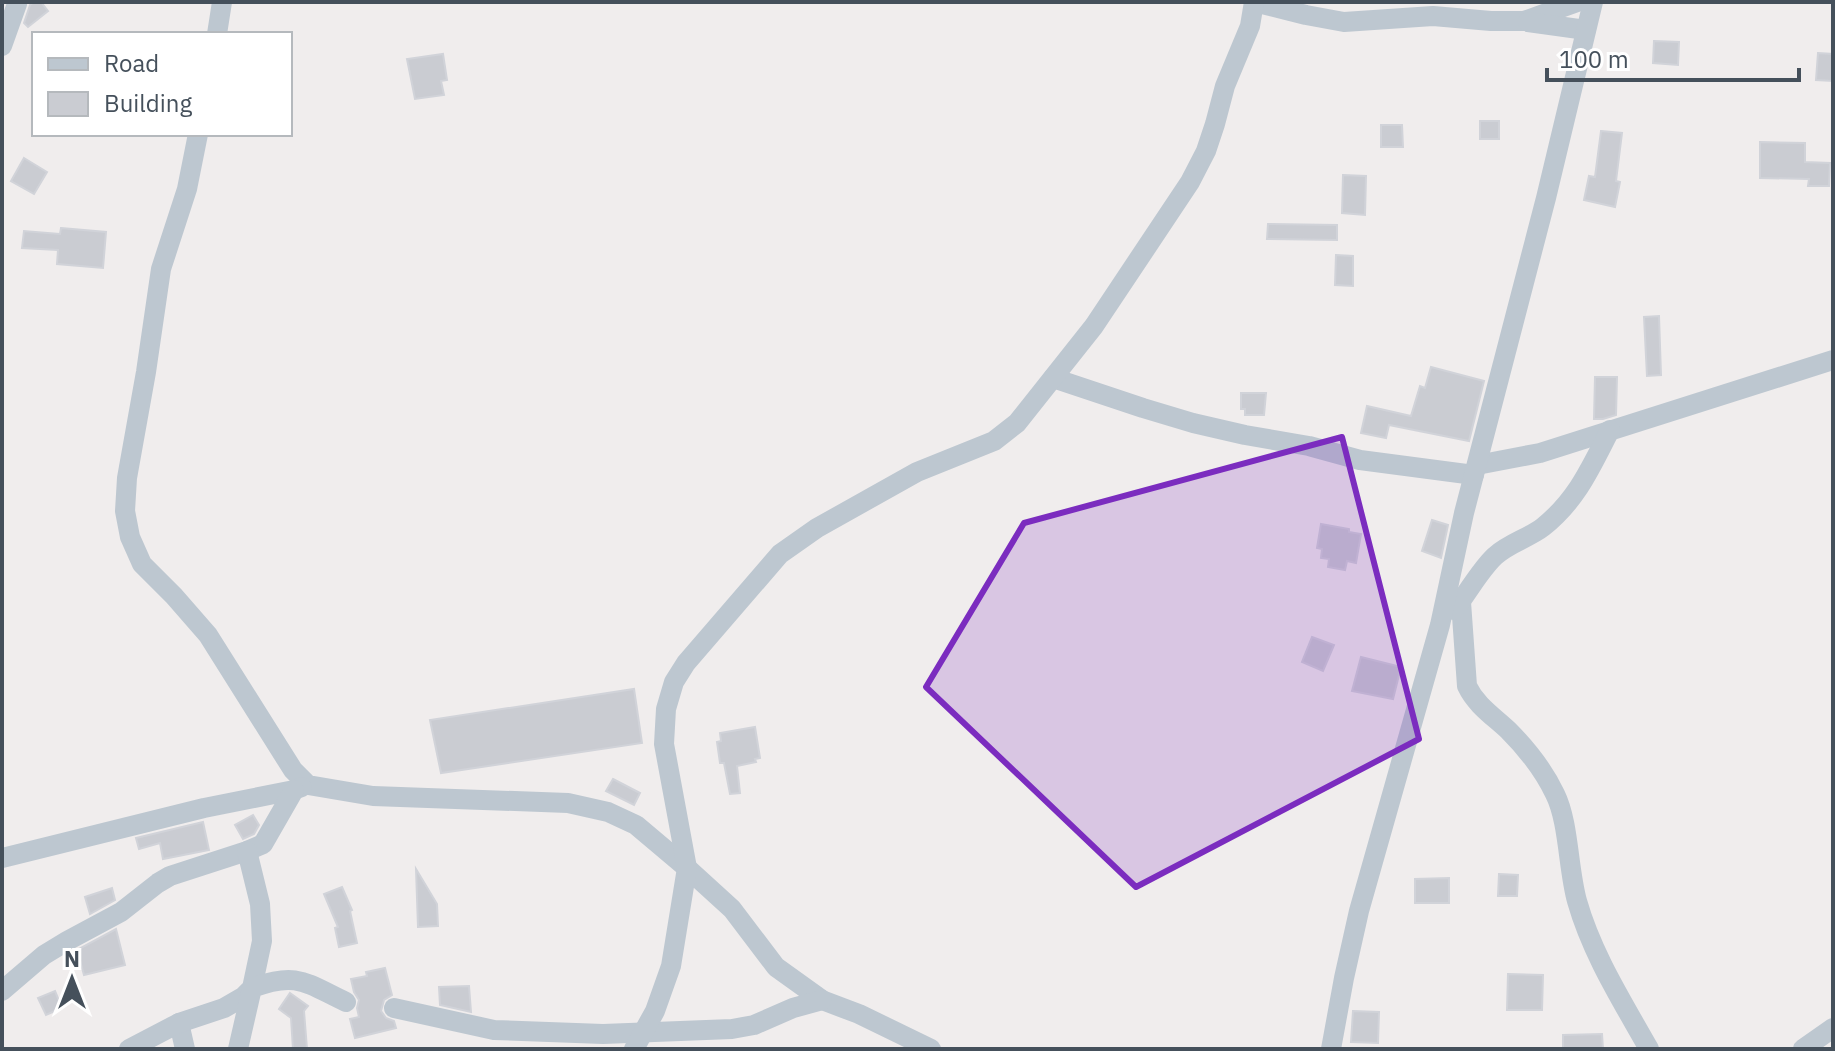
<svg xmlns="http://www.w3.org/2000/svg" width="1835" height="1051" font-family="'IBM Plex Sans',sans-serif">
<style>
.building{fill:#caccd2;stroke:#d1d3d9;stroke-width:2}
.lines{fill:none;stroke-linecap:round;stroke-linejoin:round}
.minor{stroke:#bdc7d0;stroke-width:20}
.marked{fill:#7b2cbf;fill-opacity:0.2;stroke:#7b2cbf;stroke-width:6;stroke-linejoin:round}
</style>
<rect width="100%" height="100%" fill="#f0eded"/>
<g class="building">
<polygon points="34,2 41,2 48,11 28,27 24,23 30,5"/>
<polygon points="1654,41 1679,42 1678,65 1653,63"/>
<polygon points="1818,53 1833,54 1833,81 1816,80"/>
<polygon points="443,54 447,80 441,81 444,95 415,99 407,59"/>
<rect x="1480" y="121" width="19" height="18"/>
<polygon points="1381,125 1402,125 1403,147 1381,147"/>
<polygon points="1601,131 1622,133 1616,181 1620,182 1615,207 1584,200 1589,176 1595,177"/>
<polygon points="1760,142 1805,143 1805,162 1830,163 1829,186 1808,186 1809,179 1760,178"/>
<polygon points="24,158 47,172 34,194 11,181"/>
<polygon points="1343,175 1366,176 1365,215 1342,213"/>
<polygon points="1268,224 1337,225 1337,240 1267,239"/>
<polygon points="61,228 106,232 103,268 57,264 58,250 22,248 24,231 60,234"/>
<polygon points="1336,255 1353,256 1353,286 1335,285"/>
<polygon points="1659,316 1661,375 1647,376 1644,317"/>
<polygon points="1431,367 1484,381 1469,441 1389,425 1386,438 1361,433 1367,406 1411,416 1420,386 1425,388"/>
<polygon points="1595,377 1617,377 1616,415 1603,419 1594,419"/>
<polygon points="1241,393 1266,393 1264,415 1245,415 1245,409 1241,409"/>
<polygon points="1432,520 1448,525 1441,558 1422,551"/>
<polygon points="1321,524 1349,529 1349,532 1361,534 1356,563 1347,561 1345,570 1328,567 1329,559 1321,558 1322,549 1317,548"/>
<polygon points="1312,637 1334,645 1323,671 1302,662"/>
<polygon points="1361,657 1401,667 1393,699 1352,691"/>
<polygon points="634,689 642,743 441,773 430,720"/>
<polygon points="755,727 760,758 755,759 756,762 737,766 740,793 730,794 724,763 720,763 717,742 721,741 720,733"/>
<polygon points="613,779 640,793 634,805 606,791"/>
<polygon points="253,815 259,825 254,834 243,839 235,825"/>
<polygon points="203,822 209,850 163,859 160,843 139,849 136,838"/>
<polygon points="416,869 437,904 438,926 418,927"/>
<polygon points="1499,874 1518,875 1517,896 1498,896"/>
<polygon points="1449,878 1449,903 1415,903 1415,879"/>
<polygon points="342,887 352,910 350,911 357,943 339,947 335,928 338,927 324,894"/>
<polygon points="112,888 115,900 90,914 85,897"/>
<polygon points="116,929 125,965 84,975 77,950"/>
<polygon points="385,968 392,995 384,1000 381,1011 386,1018 394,1021 396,1028 355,1038 350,1019 359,1017 357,1008 359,1000 354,992 351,979 367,976 366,972"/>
<polygon points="1508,974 1543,975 1542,1010 1507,1010"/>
<polygon points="469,986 471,1012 440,1005 439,987"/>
<polygon points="55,991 62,1008 46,1015 38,998"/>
<polygon points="290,993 308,1006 304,1011 307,1049 293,1049 291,1018 279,1009"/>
<polygon points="1353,1011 1379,1012 1378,1043 1351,1042"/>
<polygon points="1602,1034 1603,1049 1563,1049 1563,1035"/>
</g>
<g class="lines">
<g class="minor">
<polyline points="1254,2 1306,15 1344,22 1433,16 1491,21 1524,21 1577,2"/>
<polyline points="1528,22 1586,30"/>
<polyline points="217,34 222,2"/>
<polyline points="2,46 17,4"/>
<polyline points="198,134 187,189 161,269 146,372 127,478 125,511 130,537 142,564 174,596 208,635 293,770 308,785 373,796 568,803 608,812 636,825 687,868 732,909 776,967 822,1000 859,1014 931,1049"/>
<polyline points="1053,378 1143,408 1193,423 1245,435 1309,446 1360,460 1474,475"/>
<polyline points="1477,465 1540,453 1833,360"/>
<path d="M1461 602 1467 686C1476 705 1493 716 1508 730 1526 748 1544 771 1555 794 1569 822 1568 869 1577 901 1592 954 1622 1001 1649 1049"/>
<path d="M1454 610C1468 593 1479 571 1495 556 1509 543 1529 538 1543 527 1577 500 1591 467 1610 430"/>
<polyline points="2,858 204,808 294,790 302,787"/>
<polyline points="2,991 44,955 67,941 121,912 158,883 170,876 247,851 263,844 294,790"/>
<polyline points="394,1008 494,1030 603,1034 732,1029 754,1025 793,1008 822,1000"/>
<polyline points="179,1023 185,1049"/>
<polyline points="129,1049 179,1023 224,1008 243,997 252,988 262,941 260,904 247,851"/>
<path d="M238 1049 252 988C297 971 306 983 346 1002"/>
<polyline points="634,1049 655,1011 671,966 687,868 664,744 666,709 674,682 686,663 780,554 817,528 917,472 994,441 1017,423 1094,326 1190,182 1206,151 1215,124 1225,86 1250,26 1254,2"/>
<polyline points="1331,1049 1344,978 1359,911 1440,625 1464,513 1546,198 1593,2"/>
<polyline points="1803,1049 1833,1028"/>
</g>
</g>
<path class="marked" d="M1342 437 1419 739 1136 887 926 687 1024 523Z"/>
<rect width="1835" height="1051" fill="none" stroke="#45505b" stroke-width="8"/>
<rect x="32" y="32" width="260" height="104" fill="#ffffff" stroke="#b5b9bd" stroke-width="2"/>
<rect x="48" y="58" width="40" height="12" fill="#bdc7d0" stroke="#b5b9bd" stroke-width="2"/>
<text x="104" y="72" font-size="24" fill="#45505b">Road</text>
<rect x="48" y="92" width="40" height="24" fill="#caccd2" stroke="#b5b9bd" stroke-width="2"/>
<text x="104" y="112" font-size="24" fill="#45505b">Building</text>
<g transform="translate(72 979)" stroke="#ffffff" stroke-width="6" paint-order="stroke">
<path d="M0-6L14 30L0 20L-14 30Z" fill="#45505b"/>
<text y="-12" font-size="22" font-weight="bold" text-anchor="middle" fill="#45505b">N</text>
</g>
<path d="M1547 68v12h252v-12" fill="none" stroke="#45505b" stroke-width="4"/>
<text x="1559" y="68" font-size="24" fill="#45505b" stroke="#ffffff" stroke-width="6" paint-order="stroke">100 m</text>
</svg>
